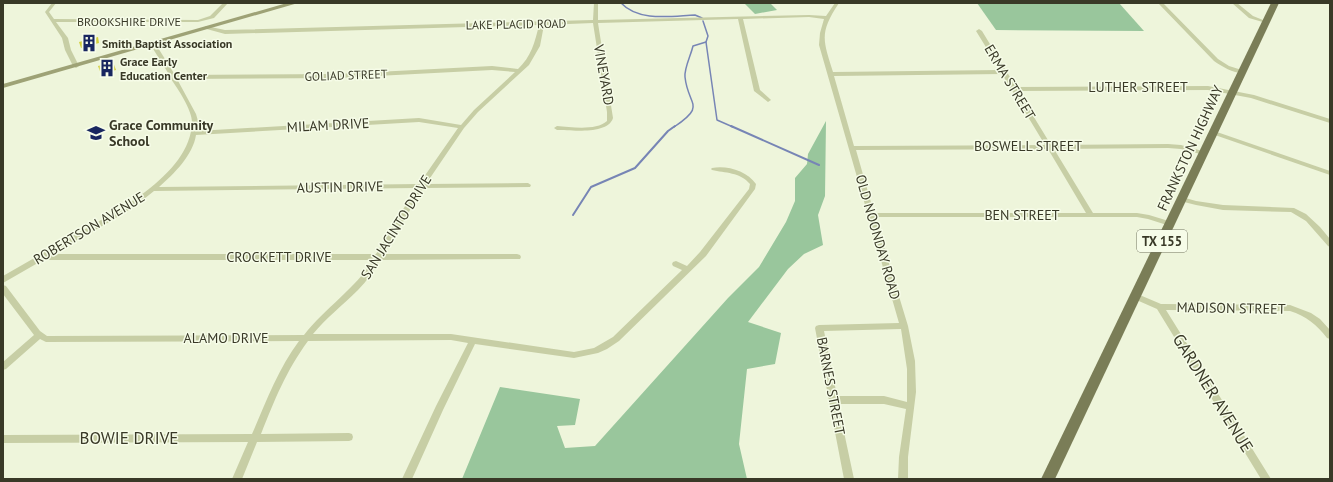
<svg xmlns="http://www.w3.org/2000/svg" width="1333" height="482" font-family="'PT Sans',sans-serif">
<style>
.green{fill:#99c69c}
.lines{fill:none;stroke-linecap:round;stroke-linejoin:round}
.stream-far1{stroke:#7785b5;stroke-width:1.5}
.stream{stroke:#7785b5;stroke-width:2}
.building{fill:#d3cf3b}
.minor{fill:#c7cea5;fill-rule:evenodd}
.secondary{fill:#9ea276;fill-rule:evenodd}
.primary{fill:#7a7d57;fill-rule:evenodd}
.labels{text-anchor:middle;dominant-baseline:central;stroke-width:3;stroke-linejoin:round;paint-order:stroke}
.far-street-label{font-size:12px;fill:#393927;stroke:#f6fce8}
.far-poi-label{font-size:12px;font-weight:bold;fill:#393927;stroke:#f6fce8;text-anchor:start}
.shield{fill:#f6fce8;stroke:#727461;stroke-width:1}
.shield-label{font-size:13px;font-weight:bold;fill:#393927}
.street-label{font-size:14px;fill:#393927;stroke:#f6fce8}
.poi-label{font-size:14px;font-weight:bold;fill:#393927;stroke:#f6fce8;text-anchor:start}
.near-street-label{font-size:17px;fill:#393927;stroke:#f6fce8}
</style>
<rect width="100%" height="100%" fill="#eef5db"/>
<g class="green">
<polygon points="744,3 770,3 777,10 755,14"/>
<polygon points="977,3 1119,3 1144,31 996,30"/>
<polygon points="826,121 825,196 818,215 823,245 804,254 788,269 748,322 781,333 775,364 747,369 739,444 747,479 462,479 500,387 580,399 575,425 557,426 565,448 595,446 728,298 759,267 786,222 795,201 795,178 807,164 808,154"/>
</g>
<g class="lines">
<g class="stream-far1">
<path d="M621 3C639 22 671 16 695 15L702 18"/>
<polyline points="703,21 708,36 706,42 717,120 733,127"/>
<path d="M674 127C707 105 688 106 685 77 684 68 691 55 693 46L706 42"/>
</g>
<g class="stream">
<polyline points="731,126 819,165"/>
<polyline points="573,215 591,187 635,168 668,131 675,126"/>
</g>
</g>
<g class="building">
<polygon points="98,37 99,43 81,48 79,42"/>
<polygon points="113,62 116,70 101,74 98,66"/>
</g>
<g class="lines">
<g class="minor">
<polygon points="52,3 56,3 49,12 54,19 198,20 210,16 223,3 228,3 214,18 198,22 56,22 68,38 71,50 79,66 76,68 73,66 65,50 62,38 45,12"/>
<path d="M594 3H598V20L809 15 826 16 835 3H839C819 33 823 40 833 72L1000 70 976 31 979 29 982 31 1016 87 1208 86 1254 95 1330 119V123L1251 98 1208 90 1018 91 1051 145 1168 144 1181 145 1206 152 1207 153 1204 155 1181 149 1168 148 1054 149 1093 213H1137L1149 215 1172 222 1173 224 1172 226H1170L1148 219 1137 217H875L908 326 915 361 916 392 908 457V479H898L899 457 906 409 884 404H838L854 479H844L815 328 816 326 819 325 899 323 819 45 820 33 824 19 809 17 743 19 760 90 770 99 771 100 768 102 754 91 738 19 598 23 613 118C608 135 571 130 557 130L554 128 557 126C571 127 596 131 607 121V112L593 23 544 25 540 46 529 65 478 112 464 128 426 184 528 183 531 185 530 187 423 188 384 254H517L520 255 521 257 520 259 380 260C374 270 367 281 358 290 343 305 326 318 313 334H451L574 352 594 348 613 337 682 270 673 266 672 264 673 262 676 261 687 266 700 252 749 189 750 184C740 172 725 173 712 170L711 169 712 168C727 165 747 171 756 184L755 189 706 256 619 341 607 349 598 353 574 358 475 344 443 410 412 479H402L436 406 468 343 451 340 308 341C286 371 275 399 261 434L349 433 352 434 353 437 352 440 349 441 257 442 242 479H232L248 442 3 443V435L252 434C266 402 278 369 299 341L46 342 40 339 6 369 3 370V362L34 335 3 294V285L6 286 40 331 47 336 304 335C325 308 355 289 373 260H43L3 283V276C25 263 47 251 69 238 110 215 191 176 192 122 192 110 178 89 171 79L169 77 170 76 150 44 151 43H155L175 75 338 74 492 66 518 69C531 57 535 42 539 25L225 34 203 28 206 26 225 30 593 20ZM492 70 515 72 474 110 461 125 419 118 197 131 198 121 196 114 177 79 338 78ZM1002 74 1045 145 854 146 834 76ZM419 122 458 128 419 184 159 187C174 174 193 155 196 135ZM1048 149 1086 213H874L856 150ZM416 188 376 254H52C86 234 124 217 154 191ZM901 329 907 369V402L884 396H837L824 331Z"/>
<path d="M1158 3H1163L1218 59 1229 66 1245 71V73C1234 74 1223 67 1214 61Z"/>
<polygon points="1232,3 1237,3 1253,16 1268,22 1266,23 1249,18"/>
<polygon points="1214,131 1330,171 1330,175 1212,134 1211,133 1212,132"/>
<polygon points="1180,197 1182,197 1196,201 1223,205 1294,208 1306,214 1320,227 1330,239 1330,247 1328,246 1306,221 1291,212 1223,210 1196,205 1180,201 1179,199"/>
<path d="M1135 293 1161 304 1290 305 1311 313 1320 319 1330 330V339L1327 338C1317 325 1306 316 1290 311L1166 310 1271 479H1261L1157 309 1132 298 1131 296 1132 294Z"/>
</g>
<polygon class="secondary" points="287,3 298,3 3,88 3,84"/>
<polygon class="primary" points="1271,3 1279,3 1055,479 1041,479"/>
</g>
<defs>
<g id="building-bare" transform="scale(1.38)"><path d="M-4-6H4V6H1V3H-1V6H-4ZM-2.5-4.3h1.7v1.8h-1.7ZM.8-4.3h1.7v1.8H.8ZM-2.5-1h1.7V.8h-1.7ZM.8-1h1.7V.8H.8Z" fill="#182660" stroke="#f6fce8" stroke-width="2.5" paint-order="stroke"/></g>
<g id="school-bare" transform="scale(1.38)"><path d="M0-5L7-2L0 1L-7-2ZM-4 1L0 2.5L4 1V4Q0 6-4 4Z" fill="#182660" stroke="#f6fce8" stroke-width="2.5" paint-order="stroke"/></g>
</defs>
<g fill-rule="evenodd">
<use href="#building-bare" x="89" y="43"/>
<use href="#building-bare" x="107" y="68"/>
<use href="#school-bare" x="96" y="133"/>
</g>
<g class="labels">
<g class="far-street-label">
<text x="129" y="21">BROOKSHIRE DRIVE</text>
<text transform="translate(516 24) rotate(-1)">LAKE PLACID ROAD</text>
<text transform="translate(346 75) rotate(-2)">GOLIAD STREET</text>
</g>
<g class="far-poi-label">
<text x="102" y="43">Smith Baptist Association</text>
<text x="120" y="61">Grace Early<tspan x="120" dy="14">Education Center</tspan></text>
</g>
<rect class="shield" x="1137" y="230" width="50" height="22" rx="3"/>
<g class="shield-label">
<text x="1162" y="241">TX 155</text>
</g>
<g class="street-label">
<text transform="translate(604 75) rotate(80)">VINEYARD</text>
<text transform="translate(1010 82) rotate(59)">ERMA STREET</text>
<text x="1138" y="87">LUTHER STREET</text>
<text transform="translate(328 125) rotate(-3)">MILAM DRIVE</text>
<text x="1028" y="146">BOSWELL STREET</text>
<text transform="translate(1190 148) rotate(-65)">FRANKSTON HIGHWAY</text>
<text transform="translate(340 187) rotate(-1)">AUSTIN DRIVE</text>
<text x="1022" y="215">BEN STREET</text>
<text transform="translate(396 227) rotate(-58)">SAN JACINTO DRIVE</text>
<text transform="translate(89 228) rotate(-31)">ROBERTSON AVENUE</text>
<text transform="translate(878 237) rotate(74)">OLD NOONDAY ROAD</text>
<text x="279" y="257">CROCKETT DRIVE</text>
<text transform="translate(1231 308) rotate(1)">MADISON STREET</text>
<text x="226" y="338">ALAMO DRIVE</text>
<text transform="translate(831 386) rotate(79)">BARNES STREET</text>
</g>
<g class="poi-label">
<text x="109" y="125">Grace Community<tspan x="109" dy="16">School</tspan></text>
</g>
<g class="near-street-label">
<text transform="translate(1213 393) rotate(58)">GARDNER AVENUE</text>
<text x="129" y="438">BOWIE DRIVE</text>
</g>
</g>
<rect width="1333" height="482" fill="none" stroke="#393927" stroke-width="8"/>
</svg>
